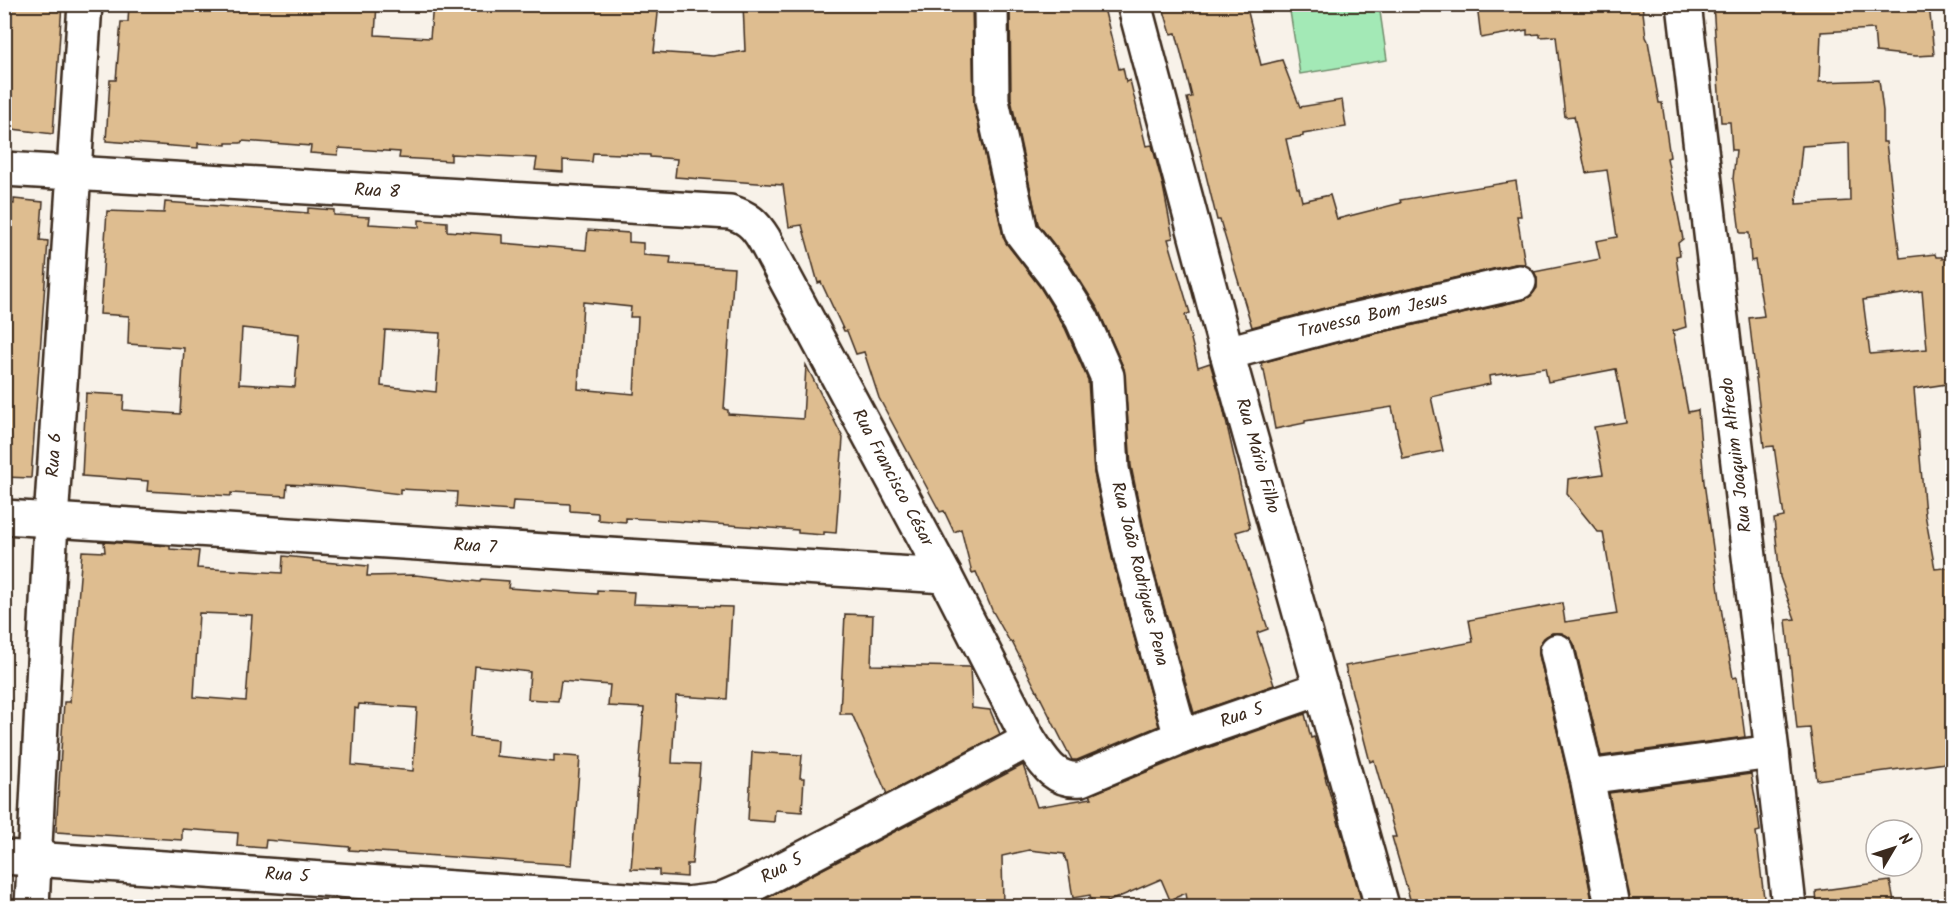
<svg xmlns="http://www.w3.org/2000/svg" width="1957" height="911" font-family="Kalam,sans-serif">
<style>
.green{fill:#a3e9b6;stroke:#6f8a6a;stroke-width:1.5}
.building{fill:#debd90;stroke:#3b2a1e;stroke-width:1.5;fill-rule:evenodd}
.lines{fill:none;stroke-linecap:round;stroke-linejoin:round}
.minor-casing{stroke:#3b2a1e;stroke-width:38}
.minor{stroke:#fff;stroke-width:33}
.labels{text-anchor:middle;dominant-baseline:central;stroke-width:5;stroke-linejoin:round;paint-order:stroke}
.street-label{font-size:18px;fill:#3b2a1e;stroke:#fff}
</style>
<rect width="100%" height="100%" fill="#f8f2e9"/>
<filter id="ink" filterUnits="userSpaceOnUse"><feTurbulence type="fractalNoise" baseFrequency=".0167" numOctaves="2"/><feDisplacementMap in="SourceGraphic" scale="12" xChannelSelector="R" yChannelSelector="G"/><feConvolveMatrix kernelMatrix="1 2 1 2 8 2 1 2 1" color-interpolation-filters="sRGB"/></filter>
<g filter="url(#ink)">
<polygon class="green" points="1289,5 1379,5 1387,60 1300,74"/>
<g class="building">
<polygon points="4,4 62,4 53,134 4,128"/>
<polygon points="129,4 377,4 375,35 430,38 433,4 659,4 654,52 713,56 745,51 743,4 972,4 974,105 1003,236 1006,243 1040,287 1065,328 1088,380 1094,473 1113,562 1159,726 1077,760 1072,760 1012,642 1010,642 992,610 976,572 972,573 961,529 954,532 944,511 940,512 879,398 864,352 856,354 847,331 844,331 821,282 818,283 802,225 789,227 783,185 675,177 677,159 650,157 650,155 593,153 592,162 563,160 563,172 535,170 537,158 451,154 451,161 399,158 400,152 339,148 338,155 310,153 311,146 242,141 241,143 226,143 226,145 198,143 198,148 106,141 110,80 116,80 121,22 128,22"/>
<polygon points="1010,4 1103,4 1119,69 1123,68 1126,82 1130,80 1146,146 1152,145 1163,186 1173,238 1168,239 1190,313 1185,315 1198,367 1210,363 1222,403 1250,528 1236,532 1268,629 1257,633 1274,685 1194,713 1149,553 1131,466 1124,369 1098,309 1071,266 1038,224 1011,99"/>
<polygon points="1162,4 1246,4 1261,65 1282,60 1300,107 1342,100 1346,127 1303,134 1303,136 1286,139 1297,188 1299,188 1302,201 1330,195 1337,219 1401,203 1400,200 1516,181 1521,216 1517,216 1525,264 1515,264 1336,305 1252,327 1220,220 1217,220 1187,98 1192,97 1176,33 1171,34"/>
<polygon points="1477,4 1642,4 1646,37 1648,41 1659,103 1662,103 1670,157 1667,158 1683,239 1678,243 1680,255 1676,256 1686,327 1673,331 1688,412 1698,410 1704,482 1722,614 1733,678 1737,677 1745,737 1601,756 1575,646 1570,638 1562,633 1552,633 1544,638 1539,646 1539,655 1569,781 1593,906 1412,906 1392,837 1396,837 1374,760 1370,762 1345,666 1473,642 1469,620 1562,603 1565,622 1617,614 1603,532 1598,532 1567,494 1568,479 1603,474 1594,427 1626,422 1616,369 1548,382 1545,368 1489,376 1490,384 1431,397 1443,451 1403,459 1392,407 1305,421 1305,423 1275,429 1264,370 1263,370 1261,363 1344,341 1523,300 1531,296 1537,288 1537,278 1534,272 1600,259 1596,241 1617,237 1607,170 1586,173 1574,116 1565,117 1556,36 1540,37 1540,34 1527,35 1527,30 1481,38"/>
<path d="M1713 4H1929L1934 55 1916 56 1876 52 1874 29 1821 32 1819 82 1879 80 1883 111V142H1886L1900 258 1935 254 1936 257H1942V259L1953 258V383L1914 389 1925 514 1935 569 1953 567V762L1817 780 1810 728 1797 729 1786 620 1795 619 1780 577 1774 519 1784 517 1774 446 1764 447 1749 318 1764 316 1755 260 1751 261 1749 233H1740L1733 179 1736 150H1732L1730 122H1721ZM1849 143 1850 201 1796 204 1802 146ZM1922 291 1927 349 1870 354 1863 300Z"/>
<polygon points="14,199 43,202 40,240 48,241 31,478 4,477 4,354 7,313 4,313 4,203 14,204"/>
<path d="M165 202 308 213V208L334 210V215L370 217 369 224 419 227V220L447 222V231L502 235V243L586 250 588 230 629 233V242L643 243V255L671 257 670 264 734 268 724 409 728 410V414L803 419 806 365 843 438 836 533 824 532V535L798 533V530L646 519 626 518V522L598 520V513L570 511V504L513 501 512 511 456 507 457 492 400 489V494L343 487 287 484 286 496 231 493V496L147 491 148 481 82 476 86 393 124 395 123 410 180 414 184 348 128 344 129 316 100 314 107 211 164 213ZM583 302 631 307 630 317H638L634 394 578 389ZM242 328 299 334 295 387 239 384ZM385 330 440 333 436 392 381 386Z"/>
<path d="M104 542 170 546V549L199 551 197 568 282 573 283 556 313 559V561L368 566 367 576 415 575 480 582 481 579 509 581 508 588 597 594V590L634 592 633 604 732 607 727 699 676 696 672 763 700 764 692 864H687V877L659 875V870L631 869 644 708 608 706 610 685 561 681 558 701 528 699 530 672 475 666 470 737 497 740 496 756 554 762V755L580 757 572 865 349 850 350 847 266 840 265 848 237 846 238 833 182 829V840L56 832 64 702H70L82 551 105 552ZM199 613 252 615 246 701 194 697ZM359 704 417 708 413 771 352 765 355 708 358 709Z"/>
<polygon points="845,614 873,615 871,665 970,667 972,708 990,710 1000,734 887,794 852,714 840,714"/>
<polygon points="1305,714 1311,738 1314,737 1322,762 1326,777 1325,777 1363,906 1188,906 1186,893 1170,900 1161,879 1098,906 1092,906 1090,895 1073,898 1067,861 1066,861 1064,854 1029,850 1002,856 1003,906 752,906 1023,765 1037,807 1092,798 1090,795 1188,755"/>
<polygon points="752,752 802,755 800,778 804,778 802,812 775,810 774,822 748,820"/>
<polygon points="1751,774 1758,815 1760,831 1756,832 1765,906 1630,906 1609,793"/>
<polygon points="1890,881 1895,906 1817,906 1816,891"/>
</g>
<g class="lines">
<g class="minor-casing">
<g id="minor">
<polyline points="991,4 992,101 1021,232 1055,276 1082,319 1107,376 1112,469 1131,557 1181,737"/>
<polyline points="1134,4 1227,353 1382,906"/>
<polyline points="1684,4 1772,752 1789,906"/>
<path d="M4 169 730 212C747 217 755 224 764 239L945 576 1029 740C1043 760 1053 782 1081 779L1181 737 1322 688"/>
<polyline points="1227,353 1340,323 1519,282"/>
<polyline points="4,517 945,576"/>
<polyline points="1557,651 1587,777 1612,906"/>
<polyline points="1587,777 1772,752"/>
<polyline points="4,857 686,904 720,900 743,890 1029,740"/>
<polyline points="32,906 51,521 85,4"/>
</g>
</g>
<use href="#minor" class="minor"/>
</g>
</g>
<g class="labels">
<g class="street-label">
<text transform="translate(377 192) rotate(3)">Rua 8</text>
<text transform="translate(1373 316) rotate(-13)">Travessa Bom Jesus</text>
<text transform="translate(55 455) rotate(-86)">Rua 6</text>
<text transform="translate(1737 455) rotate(-97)">Rua Joaquim Alfredo</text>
<text transform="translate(1257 456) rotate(74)">Rua Mário Filho</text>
<text transform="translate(892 478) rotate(62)">Rua Francisco César</text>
<text transform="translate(475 547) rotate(4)">Rua 7</text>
<text transform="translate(1139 574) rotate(76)">Rua João Rodrigues Pena</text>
<text transform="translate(1242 716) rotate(-19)">Rua 5</text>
<text transform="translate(782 869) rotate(-28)">Rua 5</text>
<text transform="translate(287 876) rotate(4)">Rua 5</text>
</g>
</g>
<rect width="1957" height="911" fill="none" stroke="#fff" stroke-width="24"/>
<rect x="12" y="12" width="1933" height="887" fill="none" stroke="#3b2a1e" stroke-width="2" filter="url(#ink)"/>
<g transform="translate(1894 848) rotate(51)"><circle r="28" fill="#ffffff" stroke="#b1aaa5" stroke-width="1.5"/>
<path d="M0-4.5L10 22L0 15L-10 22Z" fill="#3b2a1e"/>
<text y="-9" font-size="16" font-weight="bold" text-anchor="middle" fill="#3b2a1e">N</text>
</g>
</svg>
